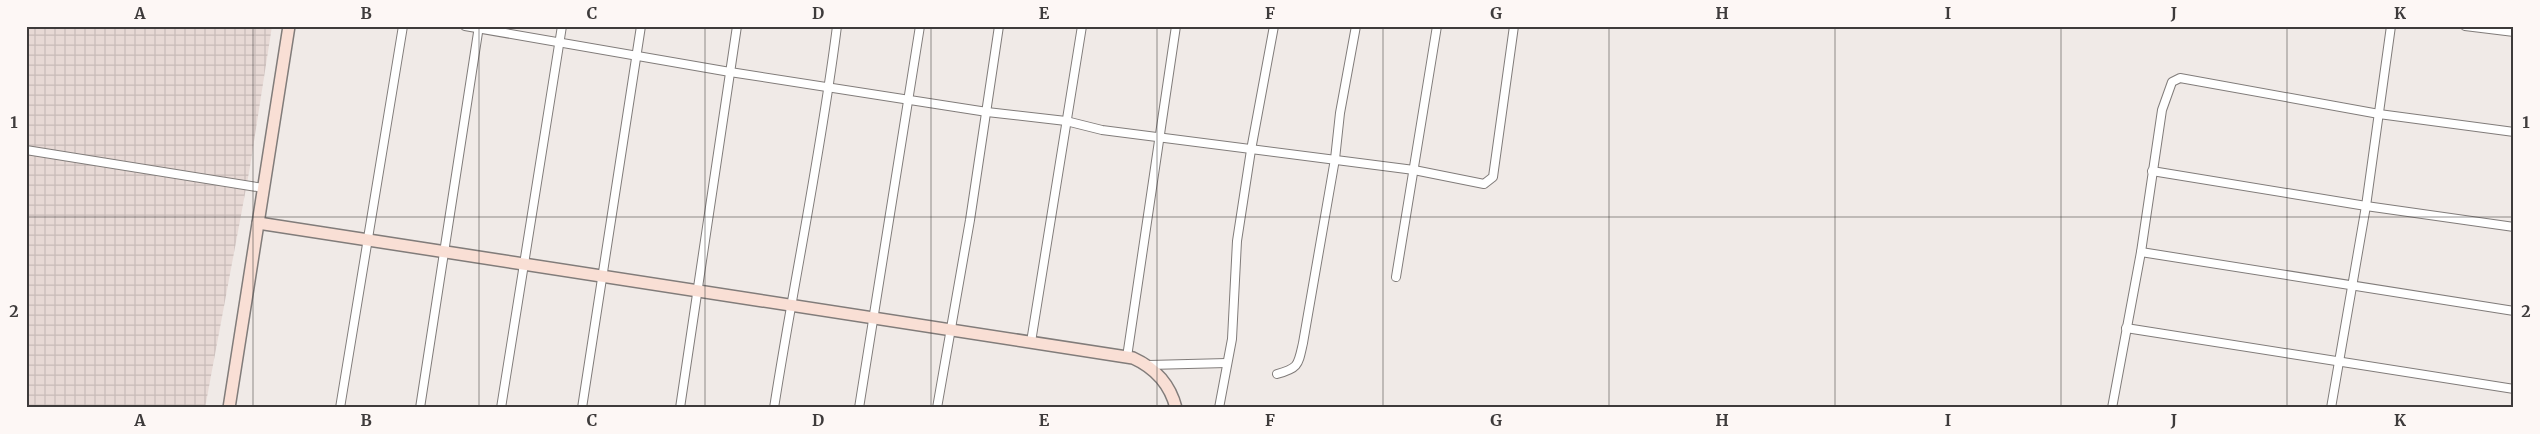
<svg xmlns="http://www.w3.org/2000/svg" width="2540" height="434" font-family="Merriweather,serif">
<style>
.industrial{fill:url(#industrial-grid)}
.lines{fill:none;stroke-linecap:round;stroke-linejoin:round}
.street-casing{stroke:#817c7a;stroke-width:10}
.secondary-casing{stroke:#817c7a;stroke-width:14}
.street{stroke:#fff;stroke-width:8}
.secondary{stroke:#f9dfd5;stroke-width:11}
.grid{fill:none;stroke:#3e3b3b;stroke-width:1;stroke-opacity:0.55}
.neatline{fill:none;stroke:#3e3b3b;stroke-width:2}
.grid-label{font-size:16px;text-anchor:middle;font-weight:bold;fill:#3e3b3b}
</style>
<defs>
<pattern id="industrial-grid" width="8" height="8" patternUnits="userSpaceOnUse" patternTransform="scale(1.25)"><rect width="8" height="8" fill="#e7d9d5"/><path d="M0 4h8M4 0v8" fill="none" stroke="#c7bbb8"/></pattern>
</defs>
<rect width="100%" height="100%" fill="#f0eae7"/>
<polygon class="industrial" points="26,26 272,26 250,167 205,408 26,408"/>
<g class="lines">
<g class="street-casing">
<g id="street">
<polyline points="465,26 730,72 987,112 1066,121 1102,130 1414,170 1484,184 1493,177 1514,26"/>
<polyline points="2465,26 2514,32"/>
<polyline points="26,150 263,188"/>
<polyline points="2152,171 2366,206 2514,227"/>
<polyline points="2141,252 2514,311"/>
<polyline points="1396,277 1437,26"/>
<polyline points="2126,328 2514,389"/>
<polyline points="1031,342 1082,26"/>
<polyline points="1127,357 1176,26"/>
<polyline points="1149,365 1227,363"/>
<path d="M1277 374C1299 368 1298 365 1303 343L1335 159 1340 113 1356 26"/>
<polyline points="340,408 403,26"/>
<polyline points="420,408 479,26"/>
<polyline points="501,408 562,26"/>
<polyline points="582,408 641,26"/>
<polyline points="680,408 737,26"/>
<path d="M774 408C794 280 821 154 837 26"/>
<polyline points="859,408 920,26"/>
<polyline points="937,408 970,220 999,26"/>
<polyline points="1219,408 1232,339 1237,241 1251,150 1274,26"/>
<polyline points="2112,408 2141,252 2162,110 2172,82 2180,78 2379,114 2514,132"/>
<polyline points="2331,408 2366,206 2391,26"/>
</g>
</g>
<g class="secondary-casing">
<g id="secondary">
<path d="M258 223 1133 358C1155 368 1170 384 1176 408"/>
<polyline points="229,408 289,26"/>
</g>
</g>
<use href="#street" class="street"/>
<use href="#secondary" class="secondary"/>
</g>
<path class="grid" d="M253 26V408M479 26V408M705 26V408M931 26V408M1157 26V408M1383 26V408M1609 26V408M1835 26V408M2061 26V408M2287 26V408M26 217H2514"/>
<rect width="2540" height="434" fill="none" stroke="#fdf7f5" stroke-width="55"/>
<rect x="28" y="28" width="2484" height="378" class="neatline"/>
<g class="grid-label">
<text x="140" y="19">A</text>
<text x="366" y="19">B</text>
<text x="592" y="19">C</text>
<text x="818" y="19">D</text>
<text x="1044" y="19">E</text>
<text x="1270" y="19">F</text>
<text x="1496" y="19">G</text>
<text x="1722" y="19">H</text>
<text x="1948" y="19">I</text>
<text x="2174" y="19">J</text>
<text x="2400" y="19">K</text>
<text x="14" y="128">1</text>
<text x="2526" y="128">1</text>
<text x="14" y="317">2</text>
<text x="2526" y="317">2</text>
<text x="140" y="426">A</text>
<text x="366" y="426">B</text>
<text x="592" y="426">C</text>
<text x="818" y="426">D</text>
<text x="1044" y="426">E</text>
<text x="1270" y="426">F</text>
<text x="1496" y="426">G</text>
<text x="1722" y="426">H</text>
<text x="1948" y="426">I</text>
<text x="2174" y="426">J</text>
<text x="2400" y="426">K</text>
</g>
</svg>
